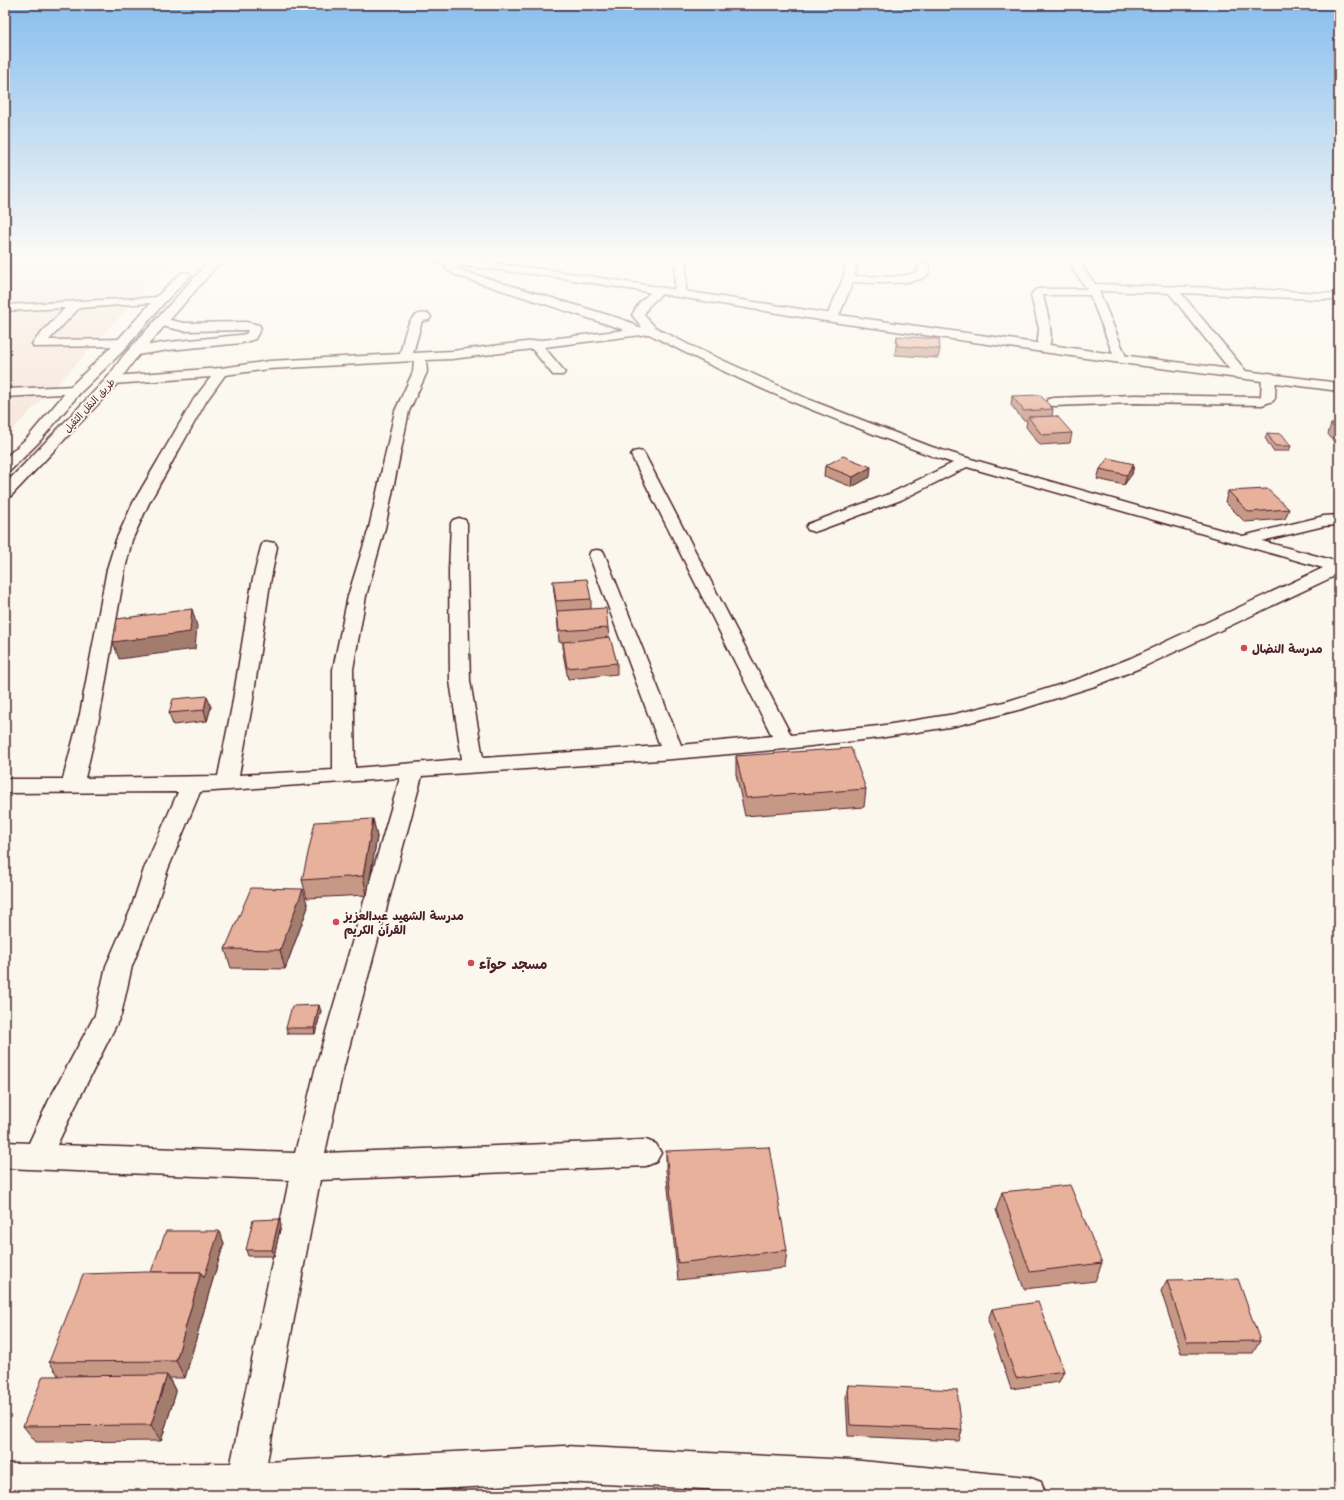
<svg xmlns="http://www.w3.org/2000/svg" width="1344" height="1500" font-family="Mali,'Playpen Sans Arabic',sans-serif">
<style>
.built{fill:#f5e2d4}
.lines{fill:none;stroke-linecap:round;stroke-linejoin:round}
.minor-casing{stroke:#4a1f2b;stroke-width:3}
.major-casing{stroke:#4a1f2b;stroke-width:3}
.highway-casing{stroke:#4a1f2b;stroke-width:3}
.minor{fill:#fbf7ec;fill-rule:evenodd}
.major{fill:#fbf7ec;fill-rule:evenodd}
.highway{fill:#fbf7ec;fill-rule:evenodd}
.wall{fill:#c79886;stroke:#4a1f2b}
.shaded-wall{fill:#a27c6d;stroke:#4a1f2b}
.building{fill:#e7b19c;stroke:#4a1f2b}
.poi-dot{fill:#d1495b;stroke:#fbf7ec;stroke-width:1.5}
.labels{text-anchor:middle;dominant-baseline:central;stroke-width:4;stroke-linejoin:round;paint-order:stroke}
.far-street-label{font-size:10px;fill:#4a1f2b;stroke:#fbf7ec}
.poi-label{font-size:12px;font-weight:bold;fill:#4a1f2b;stroke:#fbf7ec;text-anchor:start}
.near-poi-label{font-size:14px;font-weight:bold;fill:#4a1f2b;stroke:#fbf7ec;text-anchor:start}
</style>
<rect width="100%" height="100%" fill="#fbf7ec"/>
<filter id="ink" filterUnits="userSpaceOnUse"><feTurbulence type="fractalNoise" baseFrequency=".025" numOctaves="2"/><feDisplacementMap in="SourceGraphic" scale="8" xChannelSelector="R" yChannelSelector="G"/><feConvolveMatrix kernelMatrix="1 2 1 2 8 2 1 2 1" color-interpolation-filters="sRGB"/></filter>
<g filter="url(#ink)">
<polygon class="built" points="5,260 172,260 69,372 5,437"/>
<g class="lines">
<g class="minor-casing">
<g id="minor">
<path d="M452 260H460L461 262 456 267 463 271 618 318 632 323 638 328 642 327 632 315 639 303 655 288H663L665 290 648 307 644 315 655 327 687 344 810 400 932 447 971 459 1243 536 1324 516 1339 515V525L1324 526 1262 541 1339 562V574L1145 666 1095 686 1022 709 955 726 879 738 785 749 673 759 422 776 344 1066 325 1153 646 1140 656 1144 661 1153 656 1162 646 1166 320 1180 267 1462 564 1446 851 1460 1028 1477 1041 1482 1046 1495H827L564 1482 324 1495H5V1464L231 1463 289 1180 5 1168V1142L29 1143 49 1100 95 1015 106 966 131 909 144 869 178 792 5 793V779H63L80 714 107 569 116 540 133 503 194 399 211 377 113 384 108 383 106 380 108 377 113 376 221 368 269 361 400 354C405 337 406 309 429 314L431 317 429 320 422 321 413 353 452 351 625 330 455 275 445 268 446 264ZM649 334C715 369 784 400 853 426 886 439 919 452 953 463L889 494 808 524 806 527 808 530 814 532 820 530 901 500 967 467 1323 568 1131 658 1081 678 1008 701 955 714 879 726 791 735 645 455 643 452 638 451 633 452 631 455 772 736 681 745 605 555 603 551 597 550 591 551 589 555 660 746 483 758 470 681 467 571V523L465 520 459 518 453 520 451 523 449 571 450 681 462 759 355 768 353 669 366 596 385 528 409 411 427 372 426 360 452 359 532 349 553 375H563L565 372 544 347ZM414 361 413 372 395 411 369 528 348 596 333 669V770L239 775 252 706 270 583 277 547 275 543 269 542 263 543 261 547 252 583 232 706 218 776 85 778 100 714 125 569 132 540 149 503 207 400 225 375 269 369ZM400 778 316 1066 295 1153 57 1145 71 1115 121 1015 132 966 155 909 168 869 200 792Z"/>
<polygon points="475,260 486,260 479,266 475,267 470,264"/>
<polygon points="676,260 686,260 686,293 684,295 676,295 674,293"/>
<path d="M847 260H857L855 276C876 276 898 279 918 272L919 265 924 262 929 265C929 268 929 272 928 274 922 286 866 283 853 282L838 318 836 321H828L826 318 843 279Z"/>
<path d="M1071 260H1081L1084 270 1095 284 1250 289 1339 294V300L1181 293 1245 370 1247 373 1245 376H1235L1169 293 1099 291 1127 359 1126 362H1116L1115 359 1090 295H1043C1046 310 1056 337 1047 351H1039L1037 348 1039 329 1031 295 1035 290 1039 289H1087L1074 271Z"/>
<polygon points="160,297 164,298 166,300 164,302 79,308 49,340 127,339 129,342 127,345 123,346 34,347 32,344 34,341 65,308 5,311 5,305"/>
<polygon points="161,318 184,323 246,322 259,325 261,328 255,339 242,343 169,350 137,355 133,354 131,351 133,348 137,347 169,342 240,335 246,334 248,330 184,331 157,325 155,322 157,319"/>
<polygon points="1269,373 1274,374 1276,377 1275,398 1273,401 1262,405 1135,403 1053,406 1048,405 1046,402 1048,399 1053,398 1135,395 1259,397 1261,396 1262,377 1264,374"/>
<polygon points="75,386 80,387 82,390 80,393 5,397 5,389"/>
</g>
</g>
<g class="major-casing">
<polygon id="major" points="432,260 462,260 549,270 832,314 1121,355 1339,383 1339,391 1121,363 832,322 549,276 437,263 433,262"/>
</g>
<g class="highway-casing">
<g id="highway">
<polygon points="210,260 222,260 133,362 118,383 11,496 5,498 5,484 108,377 123,356"/>
<polygon points="185,272 189,273 191,275 189,277 164,303 124,350 80,393 39,442 11,470 5,472 5,458 29,436 70,387 114,344 156,297 181,273"/>
</g>
</g>
<use href="#minor" class="minor"/>
<use href="#major" class="major"/>
<use href="#highway" class="highway"/>
</g>
<g class="wall">
<polygon points="897,336 940,349 938,358 895,355"/>
<polygon points="1012,396 1053,409 1052,416 1072,433 1070,443 1040,445 1026,427 1027,420 1023,420 1011,405"/>
<polygon points="1331,424 1339,424 1339,445 1336,445 1328,434"/>
<polygon points="1267,433 1291,446 1289,451 1273,451 1265,438"/>
<polygon points="1134,464 1132,474 1124,485 1097,479 1100,469"/>
<polygon points="825,466 870,477 852,487 824,476"/>
<polygon points="1228,491 1289,509 1285,519 1245,522 1225,502"/>
<polygon points="553,581 591,599 591,609 608,628 609,637 617,663 617,674 568,679 563,653 563,642 559,642 557,612 554,592"/>
<polygon points="211,707 207,721 173,725 169,713"/>
<polygon points="736,756 866,789 864,807 745,816 736,774"/>
<polygon points="373,819 377,837 367,895 307,898 302,880"/>
<polygon points="308,907 285,969 231,968 225,949"/>
<polygon points="321,1011 315,1034 288,1034 286,1028"/>
<polygon points="666,1151 787,1250 785,1268 678,1280 666,1170"/>
<polygon points="1002,1192 1102,1263 1095,1281 1024,1289 996,1210"/>
<polygon points="281,1225 274,1256 248,1256 246,1250"/>
<polygon points="219,1231 224,1243 210,1289 185,1378 169,1378 176,1392 161,1441 36,1442 23,1426 58,1375 49,1362 151,1272"/>
<polygon points="1167,1280 1260,1341 1253,1353 1181,1353 1161,1291"/>
<polygon points="992,1309 1064,1371 1059,1382 1011,1389 988,1320"/>
<polygon points="848,1385 962,1430 959,1441 848,1436 846,1396"/>
</g>
<g class="shaded-wall">
<polygon points="1134,464 1132,474 1124,485 1127,475"/>
<polygon points="871,467 870,477 852,487 853,477"/>
<polygon points="192,609 197,626 195,649 119,659 113,642"/>
<polygon points="207,696 211,707 207,721 204,710"/>
<polygon points="373,819 377,837 367,895 363,876"/>
<polygon points="303,889 308,907 285,969 280,950"/>
<polygon points="319,1005 321,1011 315,1034 314,1028"/>
<polygon points="279,1219 281,1225 274,1256 272,1250"/>
<polygon points="219,1231 224,1243 210,1289 185,1378 176,1361 201,1272"/>
<polygon points="167,1375 176,1392 161,1441 151,1425"/>
</g>
<g class="building">
<polygon points="897,336 939,339 940,349 897,346"/>
<polygon points="1040,395 1053,409 1024,411 1012,396"/>
<polygon points="1057,416 1072,433 1042,435 1028,417"/>
<polygon points="1331,424 1339,424 1339,435"/>
<polygon points="1267,433 1282,434 1291,446 1275,446"/>
<polygon points="843,456 871,467 853,477 825,466"/>
<polygon points="1108,458 1134,464 1127,475 1100,469"/>
<polygon points="1267,489 1289,509 1249,512 1228,491"/>
<polygon points="587,579 591,599 556,601 553,581"/>
<polygon points="606,608 608,628 559,631 557,611"/>
<polygon points="192,609 190,632 113,642 117,619"/>
<polygon points="610,637 617,663 567,668 563,642"/>
<polygon points="207,696 204,710 169,713 173,699"/>
<polygon points="851,748 866,789 746,798 736,756"/>
<polygon points="373,819 363,876 302,880 315,822"/>
<polygon points="251,888 303,889 280,950 225,949"/>
<polygon points="319,1005 314,1028 286,1028 292,1006"/>
<polygon points="769,1147 787,1250 678,1263 666,1151"/>
<polygon points="1070,1185 1102,1263 1030,1272 1002,1192"/>
<polygon points="279,1219 272,1250 246,1250 253,1220"/>
<polygon points="166,1231 219,1231 204,1278 201,1272 151,1272"/>
<polygon points="146,1272 201,1272 176,1361 49,1362 83,1274"/>
<polygon points="1238,1279 1260,1341 1187,1342 1167,1280"/>
<polygon points="1038,1302 1064,1371 1016,1378 992,1309"/>
<polygon points="167,1375 151,1425 23,1426 43,1376"/>
<polygon points="848,1385 957,1390 962,1430 850,1425"/>
</g>
</g>
<linearGradient id="sky" x2="0" y2="1"><stop stop-color="#88beee"/><stop offset="0.55" stop-color="#fdfbf6"/><stop offset="1" stop-color="#fdfbf6" stop-opacity="0"/></linearGradient>
<rect width="1344" height="470" fill="url(#sky)"/>
<g class="poi-dot">
<circle cx="1244" cy="648" r="4"/>
<circle cx="336" cy="922" r="4"/>
<circle cx="471" cy="963" r="4"/>
</g>
<g class="labels">
<g class="far-street-label">
<text transform="translate(89 405) rotate(-47)">طريق النقل الثقيل</text>
</g>
<g class="poi-label">
<text x="1252" y="648">مدرسة النضال</text>
<text x="344" y="915">مدرسة الشهيد عبدالعزيز<tspan x="344" dy="14">القرآن الكريم</tspan></text>
</g>
<g class="near-poi-label">
<text x="479" y="963">مسجد حوآء</text>
</g>
</g>
<rect width="1344" height="1500" fill="none" stroke="#fbf7ec" stroke-width="20"/>
<rect x="10" y="10" width="1324" height="1480" fill="none" stroke="#4a1f2b" stroke-width="1.5" filter="url(#ink)"/>
</svg>
